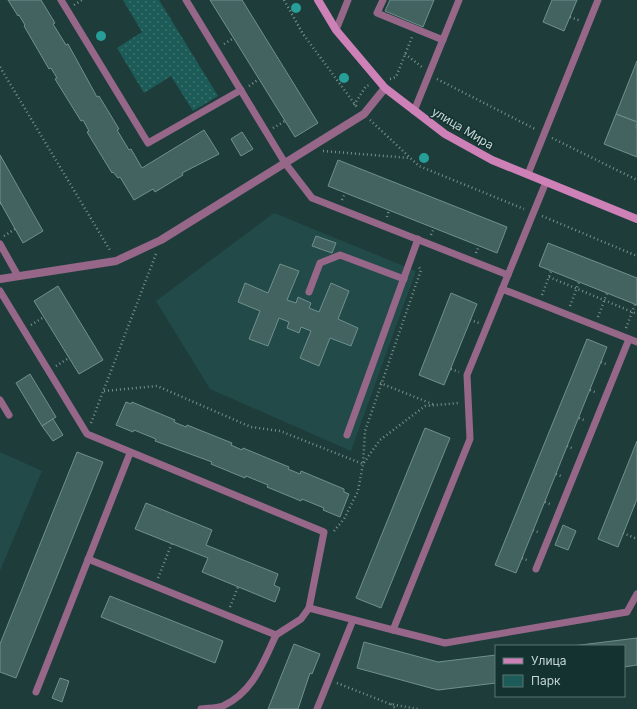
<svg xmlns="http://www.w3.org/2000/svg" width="637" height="709" font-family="Inter,sans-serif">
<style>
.built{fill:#214a48}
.green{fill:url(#green-dots)}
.building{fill:#436360;stroke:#6f908d}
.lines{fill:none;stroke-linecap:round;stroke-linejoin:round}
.path{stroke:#78908d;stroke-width:2.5;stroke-dasharray:1 3;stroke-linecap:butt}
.lane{stroke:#976789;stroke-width:7}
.street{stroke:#976789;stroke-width:8}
.secondary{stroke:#cd81b7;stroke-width:8}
.tree{fill:#289e98}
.labels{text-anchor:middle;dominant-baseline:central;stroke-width:3;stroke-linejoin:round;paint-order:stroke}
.street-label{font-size:12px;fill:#c5d6d4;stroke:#133230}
</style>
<defs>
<pattern id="green-dots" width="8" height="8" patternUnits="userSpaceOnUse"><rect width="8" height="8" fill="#1c5b57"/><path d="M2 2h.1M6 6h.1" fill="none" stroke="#3c726e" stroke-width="1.8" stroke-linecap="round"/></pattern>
</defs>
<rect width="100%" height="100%" fill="#1e3d3a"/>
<g class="built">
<polygon points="274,213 416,271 351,451 210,389 156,301"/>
<polygon points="0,452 42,471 0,571"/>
</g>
<polygon class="green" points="123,0 159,0 218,96 193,111 171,76 144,93 117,48 142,32"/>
<g class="building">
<polygon points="8,0 41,0 55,23 53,24 66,45 68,44 97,97 99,96 119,129 117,130 129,150 131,149 142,168 204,130 219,154 182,173 183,175 155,192 153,189 134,200 120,177 118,178 113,172 112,173 87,132 89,131 83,120 81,121 55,79 57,78 51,68 49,69 24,26 25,25 19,15 18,16"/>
<polygon points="210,0 242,0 318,123 295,137"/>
<polygon points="390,0 434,0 423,27 385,11"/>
<polygon points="552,0 577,0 564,31 543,22"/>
<polygon points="637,61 637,122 616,114"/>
<polygon points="616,114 637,122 636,128 637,128 637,157 604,144"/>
<polygon points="242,132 253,149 241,156 231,139"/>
<polygon points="0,155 43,231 23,243 0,202"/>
<polygon points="338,160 507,227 497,253 328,186"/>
<polygon points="316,236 336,243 332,253 312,246"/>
<polygon points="548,243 637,278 637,305 539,266"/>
<polygon points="280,264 299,271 287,300 296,303 298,297 311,303 309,308 319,312 331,283 349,291 338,319 358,328 351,346 330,338 319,366 300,358 311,331 301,327 299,333 287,328 289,322 279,318 268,346 249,339 260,311 238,302 245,283 268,293"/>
<polygon points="58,286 103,360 79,374 34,301"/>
<polygon points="451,293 477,304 444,385 419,375"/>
<polygon points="587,339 607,347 516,573 495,565"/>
<polygon points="30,374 56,417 42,426 16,383"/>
<polygon points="126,402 131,404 132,402 175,420 174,422 186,427 187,425 232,443 231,445 242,450 243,448 289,467 288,469 300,474 301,471 344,489 344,492 349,494 340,517 323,510 324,508 302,499 301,501 267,487 268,485 246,476 245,478 211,464 212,462 155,441 156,439 134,430 133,432 116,425"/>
<polygon points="53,419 63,435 53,441 42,426"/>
<polygon points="425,428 450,438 381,608 356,598"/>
<polygon points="637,441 637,499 618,547 598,539"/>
<polygon points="77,452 103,462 16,678 0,672 0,644"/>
<polygon points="146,503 212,530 206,545 278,574 274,585 280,588 275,602 202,572 208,558 135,529"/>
<polygon points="563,525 576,531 568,550 555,545"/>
<polygon points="110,596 223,641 215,663 101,617"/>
<polygon points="637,638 637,665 624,667 624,646 572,646"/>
<polygon points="364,642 438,662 496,655 496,683 438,690 357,668"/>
<polygon points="294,644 320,654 312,674 310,673 298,709 268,709"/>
<polygon points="60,678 69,681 62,702 52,698"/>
</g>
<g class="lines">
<g class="path">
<polyline points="284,0 303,34 357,107"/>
<polyline points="74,5 82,0"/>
<polyline points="570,17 581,21"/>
<polyline points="224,44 234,38"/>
<polyline points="405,54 422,67"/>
<polyline points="0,67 111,252"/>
<polyline points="390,79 396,77 412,37"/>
<polyline points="437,79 535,129"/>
<polyline points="249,86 259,79"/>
<polyline points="354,105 366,86 370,85"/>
<polyline points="370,120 419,166 524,209"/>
<polyline points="273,128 285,121"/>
<polyline points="552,138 637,180"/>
<polyline points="323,151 410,158"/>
<polyline points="342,200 345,193"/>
<polyline points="0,203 1,203"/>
<polyline points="542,216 637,256"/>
<polyline points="387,217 389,210"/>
<polyline points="431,235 434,228"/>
<polyline points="4,236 15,229"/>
<polyline points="476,253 479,246"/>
<polyline points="549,277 637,314"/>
<polyline points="542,295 551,271"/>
<polyline points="570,306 579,282"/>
<polyline points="598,317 607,293"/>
<polyline points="470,320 479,323"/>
<polyline points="31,325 44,317"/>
<polyline points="626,328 635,304"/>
<polyline points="601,362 608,365"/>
<polyline points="56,366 69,358"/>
<polyline points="451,369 459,372"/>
<polyline points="380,383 435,405"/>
<polyline points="590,390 597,393"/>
<polyline points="104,391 157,386 251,427 280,431 363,464 380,440 425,406 459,403"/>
<polyline points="579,418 586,421"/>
<polyline points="91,423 156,254"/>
<polyline points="567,446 574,449"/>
<polyline points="556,474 563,477"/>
<polyline points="545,502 552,505"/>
<polyline points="634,505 637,506"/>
<polyline points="533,530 540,533"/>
<polyline points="334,531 344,519 358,491 363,464 365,431 421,270 418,266"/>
<polyline points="623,533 637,539"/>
<polyline points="522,558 529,561"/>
<polyline points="158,578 172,543"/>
<polyline points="230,607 238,587"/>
<polyline points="337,683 390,704 418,709"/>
<polyline points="391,704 396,709"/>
</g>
<g class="lane">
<polyline points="61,0 148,143 241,90"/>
<polyline points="186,0 285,163 312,198 508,275"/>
<polyline points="383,0 377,13 443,40"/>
<polyline points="336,30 348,0"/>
<polyline points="414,111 459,0"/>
<polyline points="528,174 598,0"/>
<polyline points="0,244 18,276"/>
<polyline points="502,289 637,342"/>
<polyline points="0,291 87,434 324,532 309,608 301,619 276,635 88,559"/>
<polyline points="309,292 320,263 340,255 404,279"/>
<polyline points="0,400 9,415"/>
<polyline points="347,435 418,239"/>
<polyline points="536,569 629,339"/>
<polyline points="309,608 393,630 470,439 467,375 546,182"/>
<polyline points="393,630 445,643 627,612 637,594"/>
<polyline points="36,692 130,453"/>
<path d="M201 709C208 708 216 708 223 706 253 692 263 663 276 635"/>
<polyline points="317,709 353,620"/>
</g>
<polyline class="street" points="0,279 116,261 161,240 364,114 385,88"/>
<polyline class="secondary" points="318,0 336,30 385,88 445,134 492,160 637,219"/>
</g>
<g class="tree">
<circle cx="296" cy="8" r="5"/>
<circle cx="101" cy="36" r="5"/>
<circle cx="344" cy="78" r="5"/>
<circle cx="424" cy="158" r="5"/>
</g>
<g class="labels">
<g class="street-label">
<text transform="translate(463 128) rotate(31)">улица Мира</text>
</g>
</g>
<rect x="495" y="645" width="130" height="52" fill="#133230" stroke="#5a7472"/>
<rect x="503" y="658" width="20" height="6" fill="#cd81b7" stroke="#5a7472"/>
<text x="531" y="665" font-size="12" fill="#c5d6d4">Улица</text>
<rect x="503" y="675" width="20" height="12" fill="#1c5b57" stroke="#5a7472"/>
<text x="531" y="685" font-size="12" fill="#c5d6d4">Парк</text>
</svg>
